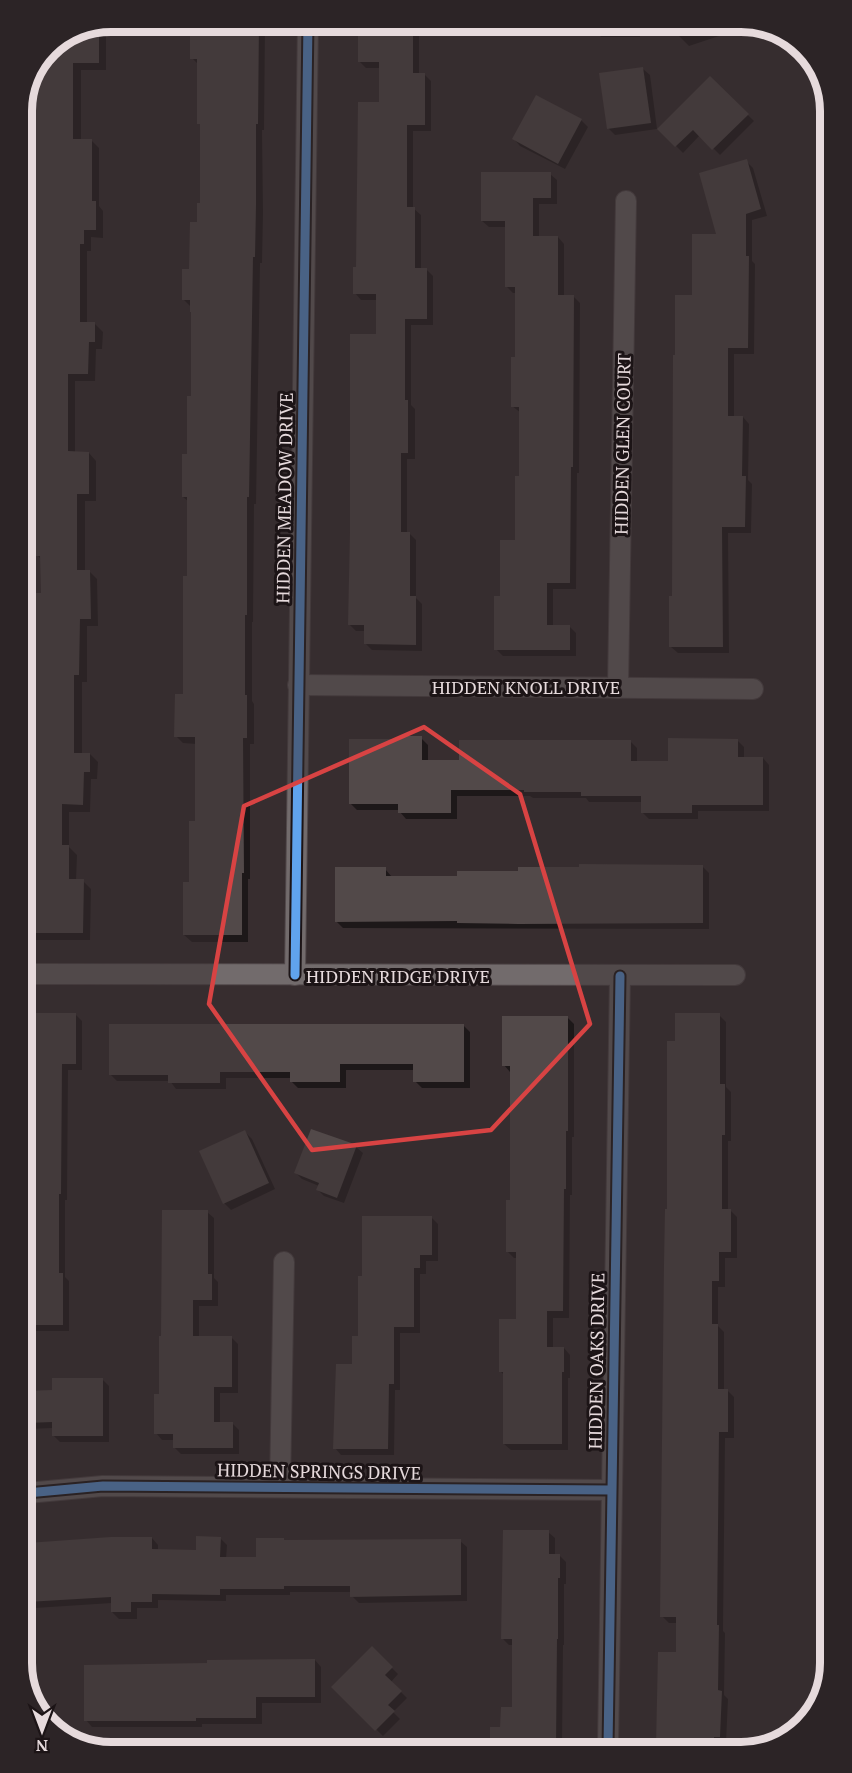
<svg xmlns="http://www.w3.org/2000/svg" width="852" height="1773" font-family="'PT Serif',serif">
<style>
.shadow{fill:#0007}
.building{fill:#524949}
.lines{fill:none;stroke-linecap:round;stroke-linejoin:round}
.street-casing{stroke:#52494b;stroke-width:22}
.street{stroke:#726b6c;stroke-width:20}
.cycleway-casing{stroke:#1c1416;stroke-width:13}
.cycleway{stroke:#60a3ed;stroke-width:9}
.marked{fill:none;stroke:#d84343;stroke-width:4.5;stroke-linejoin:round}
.labels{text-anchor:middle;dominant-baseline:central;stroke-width:6;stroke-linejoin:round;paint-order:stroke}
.street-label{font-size:18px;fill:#e6dadc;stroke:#1c1416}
.rim{fill:none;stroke:#e6dadc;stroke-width:8}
</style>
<rect width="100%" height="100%" fill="#372d2f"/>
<g class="shadow">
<polygon points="192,21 262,21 265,25 264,130 262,130 263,213 262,263 260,263 256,504 254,504 253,622 252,622 252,701 254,704 254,744 250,744 250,879 248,879 248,942 192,942 184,935 196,823 196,744 183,743 176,736 184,696 189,577 189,502 183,497 189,456 193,398 191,307 183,299 190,271 202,205 202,126 199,123 199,65 192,58"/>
<polygon points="359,21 419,21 419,74 424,74 431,81 431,131 413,131 413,208 421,215 421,269 426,269 433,276 433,325 411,325 411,405 415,409 415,459 407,459 407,533 409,533 416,540 416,598 422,604 422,651 372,650 366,644 366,631 356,631 349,624 378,335 378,300 361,300 355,293 380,103 380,68 366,68 359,61"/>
<polygon points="475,21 640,21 640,37 601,37 595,30 595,22 529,22 529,30 481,30"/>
<polygon points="674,21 734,21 737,30 689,46 679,36"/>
<polygon points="106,23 106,70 81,70 81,140 91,140 99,148 99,206 103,211 103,238 91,237 91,251 87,251 87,324 95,324 103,332 102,349 96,349 95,381 75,381 75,453 89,453 96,461 96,501 85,501 85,571 89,571 97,579 98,626 87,626 87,682 82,682 82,754 90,754 98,762 97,779 91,779 90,812 69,812 69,847 77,855 76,881 83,881 91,889 90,940 25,940 24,693 42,594 42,560 37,555 37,537 27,537 23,533 23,391 26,391 28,309 23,304 29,140 29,87 47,47"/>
<polygon points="643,69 650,75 657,129 615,135 608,128"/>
<polygon points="710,78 754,121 720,155 700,135 683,153 659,129"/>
<polygon points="581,120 588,127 565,169 520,146 514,139"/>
<polygon points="746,161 753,168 767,216 752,220 752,261 755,264 754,354 734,354 734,417 743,417 749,424 748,480 752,484 751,533 728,533 729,653 678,653 671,647 674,597 676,357 693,297"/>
<polygon points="550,174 557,180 557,204 539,204 539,237 558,237 564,244 564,297 574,297 580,303 579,473 577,473 576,589 553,589 553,627 569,626 576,633 576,656 503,656 496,649 501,597 516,541 521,478 521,413 512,406 517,359 517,293 513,293 506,286 506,227 489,227 482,221"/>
<polygon points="421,738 428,745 428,762 460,762 630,741 637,748 637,762 669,762 737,740 744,747 744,758 763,758 769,765 769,811 698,811 698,819 649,819 642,812 642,802 589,802 586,798 533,798 530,796 457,796 457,819 406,819 400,812 400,810 357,810 350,803 400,740"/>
<polygon points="702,866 709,873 709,929 343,928 336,921 385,869 392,877 459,877 519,872"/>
<polygon points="25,1014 75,1014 82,1021 82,1070 68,1070 67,1200 65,1200 65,1277 69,1281 69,1331 26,1331 25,1089 32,1089 32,1045 25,1045"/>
<polygon points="719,1015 726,1022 726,1087 731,1092 731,1141 728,1141 728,1210 730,1210 737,1217 737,1258 725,1258 725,1287 718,1287 718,1326 724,1332 724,1391 728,1391 734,1397 734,1438 725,1438 723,1631 725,1633 724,1695 728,1699 726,1743 720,1743 720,1746 658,1746 660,1653 677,1653 677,1623 669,1623 662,1616 669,1210 677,1043"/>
<polygon points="567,1017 574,1024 574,1137 572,1137 572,1195 570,1195 569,1318 553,1318 553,1348 564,1348 570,1355 570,1378 568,1378 568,1450 511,1450 504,1444 504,1375 500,1371 518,1320 518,1258 514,1258 507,1251 511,1202 510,1072 504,1065"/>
<polygon points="463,1025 470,1032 470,1088 422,1088 415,1081 415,1070 346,1070 346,1088 298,1088 291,1081 291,1078 226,1078 226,1089 176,1089 170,1081 117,1081 110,1074"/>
<polygon points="245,1132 252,1139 275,1189 231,1210 224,1203"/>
<polygon points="356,1147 363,1153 344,1203 324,1196 318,1190 319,1186 302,1179 296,1173"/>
<polygon points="207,1212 214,1218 214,1278 218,1282 218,1306 199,1306 199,1337 231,1337 238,1344 238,1393 220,1393 220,1424 233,1424 239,1430 239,1454 181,1454 174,1447 174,1440 162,1440 156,1433 160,1396 163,1337"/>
<polygon points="431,1217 438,1224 438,1261 426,1261 426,1274 420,1274 420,1333 400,1333 400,1390 395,1390 394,1455 341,1455 335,1448 359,1338 363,1278"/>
<polygon points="103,1380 109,1386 109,1442 60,1442 53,1435 53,1428 27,1429 26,1392 53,1392"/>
<polygon points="548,1532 555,1538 555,1556 560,1556 566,1562 566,1584 564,1584 564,1645 563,1645 562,1747 491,1748 491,1729 502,1729 514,1709 514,1645 509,1645 503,1639"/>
<polygon points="152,1538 158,1545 158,1551 198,1552 220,1538 227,1545 226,1559 257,1559 283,1539 285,1541 460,1541 467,1547 467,1601 359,1603 352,1596 352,1592 290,1592 290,1595 226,1595 226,1601 158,1600 158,1608 137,1608 137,1619 119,1619 112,1612 112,1603 35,1608 29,1602"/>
<polygon points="372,1648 398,1674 391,1682 407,1698 393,1712 400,1719 383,1736 333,1687"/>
<polygon points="830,1658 831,1663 826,1678"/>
<polygon points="315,1660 321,1667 321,1703 262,1703 262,1724 202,1724 202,1727 92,1727 86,1720"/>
</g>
<g class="building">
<polygon points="190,21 259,21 258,124 256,124 256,205 255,257 253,257 249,497 247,497 247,615 245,615 245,695 247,695 247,738 243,738 244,873 242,873 242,935 183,935 183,882 189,882 189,821 195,821 195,737 174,737 175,694 183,694 183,576 187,576 187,497 182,497 182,454 187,454 187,396 191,396 191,312 190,312 190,300 182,300 182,269 189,269 190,222 197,222 197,203 200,203 200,124 197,124 197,59 190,59"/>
<polygon points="358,21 413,21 413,73 425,73 425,125 407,125 407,207 415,207 415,268 427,268 427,319 405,319 405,400 408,400 408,453 401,453 401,532 410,532 410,596 416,596 416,645 364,644 364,625 348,625 350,532 350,334 376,334 376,294 353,294 353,267 356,267 358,102 379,102 379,62 358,62"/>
<polygon points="99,26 99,63 73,63 73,139 92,139 92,201 96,201 96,230 84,230 84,244 80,244 80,322 95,322 95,342 89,342 88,374 68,374 68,451 89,452 89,494 77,494 77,570 90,570 91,619 80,619 79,675 74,675 74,753 90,753 90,772 84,772 83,805 62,804 62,845 69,845 69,879 84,879 83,933 25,933 23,593 41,593 40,556 35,556 35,530 23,530 22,390 24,390 26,305 22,305 22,264 24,264 24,201 26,201 26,139 28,139 28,90 47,47"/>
<polygon points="643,67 651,123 607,129 599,73"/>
<polygon points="710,76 749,114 712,150 693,130 675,147 657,129"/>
<polygon points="536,95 582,119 558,164 512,139"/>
<polygon points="747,159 761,209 746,214 746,256 749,256 748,348 728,348 728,416 743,416 742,476 746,476 745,527 722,527 723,647 669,647 669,596 672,596 673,355 675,355 675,295 692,295 692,234 716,234 699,173"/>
<polygon points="481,172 551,172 551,198 533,198 533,236 558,236 558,295 574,295 573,467 571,467 570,583 547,583 547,625 570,625 570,650 494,650 494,596 500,596 500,540 515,540 515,476 519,476 519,407 511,407 511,357 515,357 515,287 505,287 505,221 481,221"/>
<polygon points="398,736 422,736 422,760 459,760 459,740 631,740 631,761 668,761 668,738 738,739 738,757 763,757 763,805 692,805 692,813 641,813 641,796 581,796 581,792 524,792 524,790 451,790 451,813 398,813 398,804 349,804 349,739 398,739"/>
<polygon points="579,864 703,865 703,923 518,924 457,923 457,921 335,922 335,867 386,867 386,876 457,876 457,871 518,871 518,867 579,867"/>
<polygon points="25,1013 76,1013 76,1064 62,1064 61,1194 59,1194 59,1273 63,1273 63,1325 26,1325 25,1087 30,1087 30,1039 25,1039"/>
<polygon points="675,1013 720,1013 720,1084 725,1084 725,1135 722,1135 722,1209 731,1209 731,1252 719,1252 719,1281 712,1281 712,1324 718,1324 718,1389 728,1389 728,1432 719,1432 717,1625 719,1625 718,1690 722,1691 720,1737 714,1737 714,1746 656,1746 658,1652 676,1652 676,1617 660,1617 664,1264 665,1209 667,1209 667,1041 675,1041"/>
<polygon points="502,1016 568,1016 568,1131 566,1131 566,1189 564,1189 563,1311 547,1311 547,1347 564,1347 564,1372 562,1372 562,1444 503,1444 503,1372 499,1372 499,1319 516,1319 516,1252 506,1252 506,1200 510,1200 510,1066 502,1066"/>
<polygon points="109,1024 464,1024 464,1082 413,1082 413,1064 340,1064 340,1082 290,1082 290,1072 220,1072 220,1083 168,1083 168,1075 109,1075"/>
<polygon points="311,1129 357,1145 337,1198 316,1190 319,1183 294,1173"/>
<polygon points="245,1130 269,1183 223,1204 199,1151"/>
<polygon points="162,1210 208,1210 208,1274 212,1274 212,1300 193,1300 193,1336 232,1336 232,1387 214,1387 214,1422 233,1422 233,1448 173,1448 173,1434 154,1434 154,1394 159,1394 159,1336 161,1336"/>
<polygon points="362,1216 432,1216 432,1255 420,1255 420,1268 414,1268 414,1327 394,1327 394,1384 389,1384 388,1449 333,1449 336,1364 352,1364 352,1336 358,1336 358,1276 362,1276"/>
<polygon points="52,1378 103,1378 103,1436 52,1436 52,1422 27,1423 26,1391 52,1390"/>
<polygon points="503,1530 549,1530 549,1554 560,1554 560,1578 558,1578 558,1639 557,1639 556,1747 490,1748 490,1727 500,1727 501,1707 512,1707 512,1639 501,1639"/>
<polygon points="196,1536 221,1537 220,1557 256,1557 256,1538 284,1538 284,1540 461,1539 461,1595 350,1597 350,1586 284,1586 284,1589 220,1589 220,1595 152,1594 152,1602 131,1602 131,1612 111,1612 111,1597 27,1602 27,1543 111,1537 152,1537 152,1549 196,1550"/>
<polygon points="372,1646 393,1667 385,1675 402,1691 388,1705 395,1711 375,1731 331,1687"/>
<polygon points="315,1659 315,1697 256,1697 256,1718 196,1718 196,1721 84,1721 84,1665 207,1663 207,1660"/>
</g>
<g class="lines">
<g class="street-casing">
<g id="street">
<polyline points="298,685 753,689"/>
<polyline points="618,688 626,201"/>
<polyline points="25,974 735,975"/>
<polyline points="295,975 308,21"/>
<polyline points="280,1487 284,1262"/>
<polyline points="27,1493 103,1486 611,1490"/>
<polyline points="608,1747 620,976"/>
</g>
</g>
<use href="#street" class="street"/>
<g class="cycleway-casing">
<g id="cycleway">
<polyline points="295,975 308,21"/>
<polyline points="27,1493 103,1486 611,1490"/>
<polyline points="608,1747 620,976"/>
</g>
</g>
<use href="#cycleway" class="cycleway"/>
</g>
<path d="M0 0H852V1773H0ZM424 727 520 794 590 1024 491 1130 312 1150 209 1004 244 806Z" fill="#372d2f" fill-opacity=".55" fill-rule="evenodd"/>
<path class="marked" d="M424 727 520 794 590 1024 491 1130 312 1150 209 1004 244 806Z"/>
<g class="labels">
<g class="street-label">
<text transform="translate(622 444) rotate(-89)">HIDDEN GLEN COURT</text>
<text transform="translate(284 498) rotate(-89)">HIDDEN MEADOW DRIVE</text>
<text x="526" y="687">HIDDEN KNOLL DRIVE</text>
<text x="398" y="976">HIDDEN RIDGE DRIVE</text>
<text transform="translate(596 1361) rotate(-89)">HIDDEN OAKS DRIVE</text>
<text transform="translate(319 1471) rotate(1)">HIDDEN SPRINGS DRIVE</text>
</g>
</g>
<path d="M0 0H852V1773H0ZM111 32H741A79 79 0 0 1 820 111V1663A79 79 0 0 1 741 1742H111A79 79 0 0 1 32 1663V111A79 79 0 0 1 111 32Z" fill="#2c2426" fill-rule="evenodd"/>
<path class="rim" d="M111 32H741A79 79 0 0 1 820 111V1663A79 79 0 0 1 741 1742H111A79 79 0 0 1 32 1663V111A79 79 0 0 1 111 32Z"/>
<g transform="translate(42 1731) rotate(180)" stroke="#1c1416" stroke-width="4.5" paint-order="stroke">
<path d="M0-4.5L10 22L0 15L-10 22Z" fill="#e6dadc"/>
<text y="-9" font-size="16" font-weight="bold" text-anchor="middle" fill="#e6dadc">N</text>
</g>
</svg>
